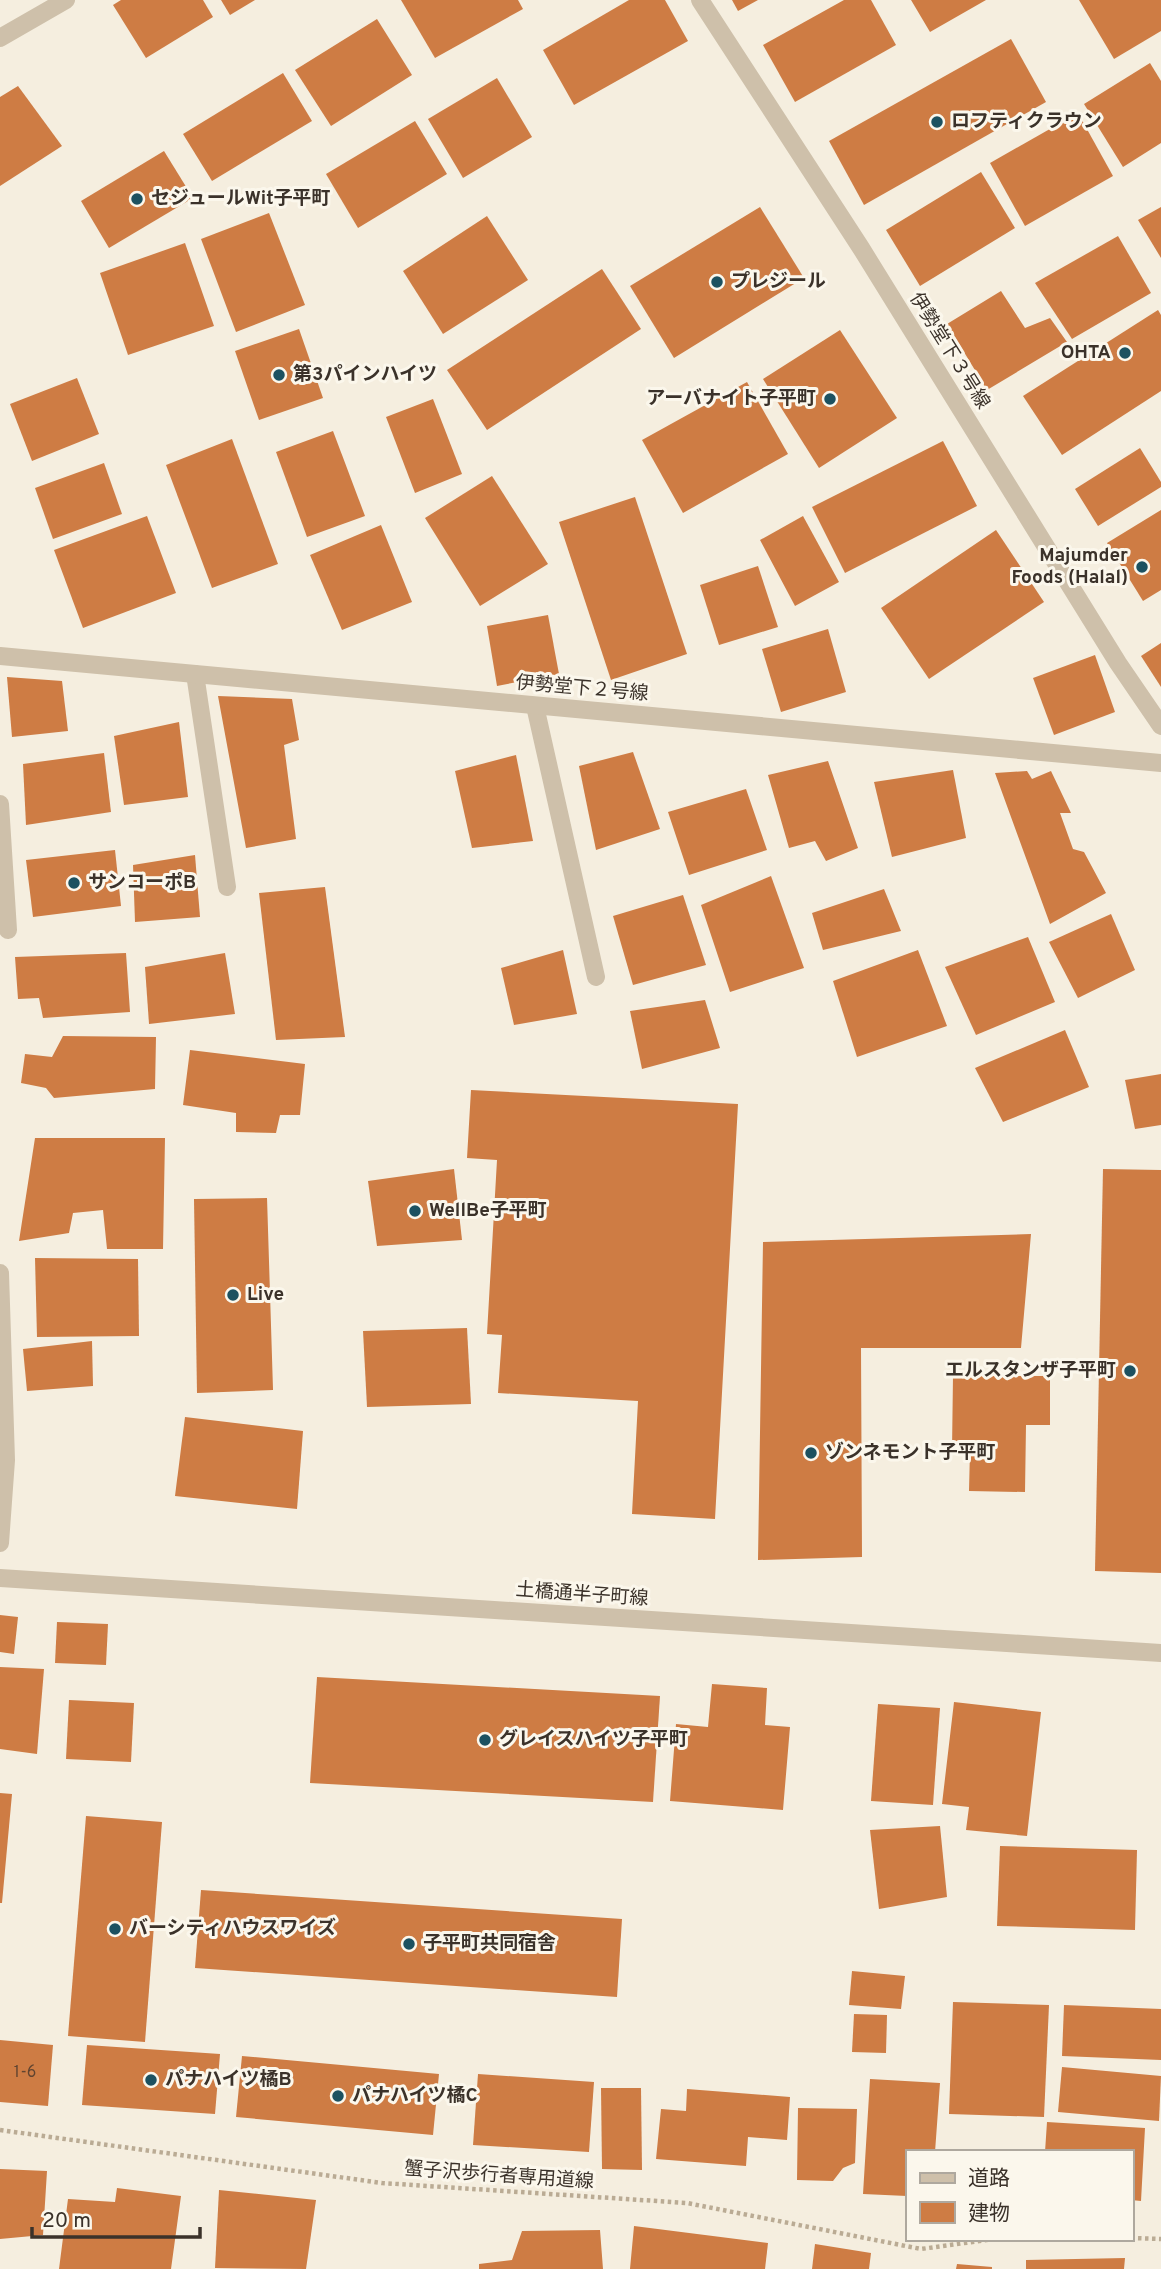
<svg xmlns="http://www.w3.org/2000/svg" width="1161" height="2269" font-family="Overpass,'Noto Sans JP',sans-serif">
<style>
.building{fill:#ce7c44}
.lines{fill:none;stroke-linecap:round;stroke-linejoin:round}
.path{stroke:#baab94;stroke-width:4.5;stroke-dasharray:3.5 3.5;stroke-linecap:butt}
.lane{stroke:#cec0aa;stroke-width:18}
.street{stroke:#cec0aa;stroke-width:18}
.poi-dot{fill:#1c5160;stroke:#fbf7ec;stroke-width:2.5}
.labels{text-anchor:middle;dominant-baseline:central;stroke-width:6;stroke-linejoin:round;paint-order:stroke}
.number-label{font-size:16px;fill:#604430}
.poi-label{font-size:19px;font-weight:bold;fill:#3b322a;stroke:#fbf7ec;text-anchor:start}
.street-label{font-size:19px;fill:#3b322a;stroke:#fbf7ec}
</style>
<rect width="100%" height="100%" fill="#f5eedf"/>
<g class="building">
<polygon points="121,0 203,0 213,17 146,58 113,5"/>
<polygon points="221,0 255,0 230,15"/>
<polygon points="401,0 518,0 523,9 435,58"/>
<polygon points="629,0 665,0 688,41 574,105 543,50"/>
<polygon points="732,0 758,0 738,11"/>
<polygon points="844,0 871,0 896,45 795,102 763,45"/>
<polygon points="911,0 986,0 930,32"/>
<polygon points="1079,0 1161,0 1161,31 1114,59"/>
<polygon points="377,19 412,75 331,126 295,70"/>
<polygon points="1011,39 1046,102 864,205 829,141"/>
<polygon points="1150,63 1161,81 1161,143 1123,167 1084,104"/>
<polygon points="283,73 312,121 212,181 183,134"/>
<polygon points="497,78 532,137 463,178 428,119"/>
<polygon points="18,86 62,146 0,186 0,97"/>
<polygon points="1078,113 1113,176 1025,226 990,163"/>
<polygon points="415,121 447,174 358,228 326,174"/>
<polygon points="164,151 193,198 109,248 81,201"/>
<polygon points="981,172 1015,228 920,286 886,230"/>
<polygon points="760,207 804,278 674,358 630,286"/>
<polygon points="1161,207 1161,258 1138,220"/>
<polygon points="269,213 305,305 236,332 201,239"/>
<polygon points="487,216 528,280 443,334 403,271"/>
<polygon points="1118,236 1151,293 1072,339 1035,283"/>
<polygon points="185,243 214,326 128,355 100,273"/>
<polygon points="602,269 641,329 487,430 447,370"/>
<polygon points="1001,291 1025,328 1050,318 1067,342 987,390 947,324"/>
<polygon points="1158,310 1161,315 1161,391 1062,455 1023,396"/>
<polygon points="299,329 323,398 259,420 235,351"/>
<polygon points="840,330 897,418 819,468 763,379"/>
<polygon points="77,378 99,434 32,461 10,404"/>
<polygon points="747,382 788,454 683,513 642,440"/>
<polygon points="433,399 462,474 415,493 386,417"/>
<polygon points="333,431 365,516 307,537 276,452"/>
<polygon points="232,439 278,564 212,588 166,465"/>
<polygon points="943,441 977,506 845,573 812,507"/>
<polygon points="1140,448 1161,482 1161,487 1098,526 1075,489"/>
<polygon points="104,463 122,514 53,539 35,488"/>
<polygon points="492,476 548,564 480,606 425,518"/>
<polygon points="635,497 687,654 611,680 559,522"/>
<polygon points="1161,510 1161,590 1143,601 1107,543"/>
<polygon points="147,516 176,593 83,628 54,550"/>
<polygon points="803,516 839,582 795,606 760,540"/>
<polygon points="381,525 412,602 342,630 310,555"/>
<polygon points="996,530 1044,602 929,679 881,608"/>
<polygon points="758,566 778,627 719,645 700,585"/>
<polygon points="548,615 559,674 497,686 487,626"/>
<polygon points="828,629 846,692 781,712 762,649"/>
<polygon points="1161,643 1161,687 1141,656"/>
<polygon points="1095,655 1115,712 1054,735 1033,678"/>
<polygon points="7,677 62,681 68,731 12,737"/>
<polygon points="218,696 292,699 299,740 284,745 296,839 246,848"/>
<polygon points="179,722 188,797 124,805 114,736"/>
<polygon points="633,752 660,829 596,850 579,766"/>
<polygon points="104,753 111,812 26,825 23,764"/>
<polygon points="516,755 533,841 472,848 455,771"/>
<polygon points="828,761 858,848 826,861 815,841 789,848 768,775"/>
<polygon points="953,770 966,838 892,857 874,782"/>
<polygon points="1027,771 1032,779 1051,771 1071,813 1060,813 1073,849 1084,852 1106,893 1050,924 995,773"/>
<polygon points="746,789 767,850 689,875 668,812"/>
<polygon points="115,850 121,906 33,917 26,860"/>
<polygon points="195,855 200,917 135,922 133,865"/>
<polygon points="771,876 804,968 730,992 701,905"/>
<polygon points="325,887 345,1037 276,1040 259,893"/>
<polygon points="884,889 901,931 823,950 812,913"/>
<polygon points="683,895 706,965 633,985 613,916"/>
<polygon points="1111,914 1135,970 1078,998 1049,942"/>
<polygon points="1028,937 1055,1002 976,1035 945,967"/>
<polygon points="563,950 577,1014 514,1025 501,968"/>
<polygon points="918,950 947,1026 857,1057 833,981"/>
<polygon points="126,953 130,1012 43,1018 39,998 18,999 15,957"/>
<polygon points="225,953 235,1014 149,1024 145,967"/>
<polygon points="705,1000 720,1048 642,1069 630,1011"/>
<polygon points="1065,1030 1089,1087 1003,1122 975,1068"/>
<polygon points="63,1036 156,1037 155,1089 54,1098 46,1088 21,1083 25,1054 52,1057"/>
<polygon points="190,1050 305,1064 300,1115 280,1115 276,1133 236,1132 236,1113 183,1105"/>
<polygon points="1161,1074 1161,1125 1135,1129 1125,1080"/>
<polygon points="471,1090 738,1104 715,1519 632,1514 638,1401 498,1393 502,1335 487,1334 497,1160 467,1158"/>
<polygon points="35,1138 165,1138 163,1249 107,1249 103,1210 73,1213 69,1233 19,1241"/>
<polygon points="454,1169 462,1240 377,1246 368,1181"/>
<polygon points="1103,1169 1161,1170 1161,1573 1095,1571"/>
<polygon points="267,1198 273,1390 197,1393 194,1199"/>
<polygon points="1031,1234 1021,1348 861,1348 862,1557 758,1560 763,1242"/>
<polygon points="35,1258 138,1259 139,1336 37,1337"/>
<polygon points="467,1328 471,1404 367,1407 363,1331"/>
<polygon points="92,1341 93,1386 27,1391 23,1349"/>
<polygon points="953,1376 1050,1376 1050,1425 1026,1425 1025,1492 969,1491 970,1450 952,1450"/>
<polygon points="185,1417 303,1431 297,1509 175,1496"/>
<polygon points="0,1615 18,1617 14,1654 0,1652"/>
<polygon points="57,1622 108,1624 106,1665 55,1663"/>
<polygon points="0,1667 44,1669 37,1754 0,1749"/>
<polygon points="317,1677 660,1696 653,1802 310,1783"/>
<polygon points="712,1684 767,1688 765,1725 790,1727 783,1810 670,1801 676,1724 708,1727"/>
<polygon points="69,1700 134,1703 131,1762 66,1759"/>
<polygon points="954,1702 1041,1712 1027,1836 966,1830 969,1807 942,1804"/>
<polygon points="878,1704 940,1708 933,1805 871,1801"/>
<polygon points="0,1793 12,1794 2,1903 0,1903"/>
<polygon points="86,1816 162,1822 145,2042 68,2036"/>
<polygon points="940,1826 947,1897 879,1909 870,1830"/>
<polygon points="1000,1846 1137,1850 1135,1930 997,1926"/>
<polygon points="201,1890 622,1919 617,1997 195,1968"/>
<polygon points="852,1971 905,1976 901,2009 849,2005"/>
<polygon points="953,2002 1049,2005 1044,2117 949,2114"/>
<polygon points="1064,2005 1161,2009 1161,2060 1062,2056"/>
<polygon points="854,2014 887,2015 886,2053 852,2052"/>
<polygon points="0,2040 53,2045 48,2106 0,2102"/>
<polygon points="87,2045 220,2054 215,2114 82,2105"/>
<polygon points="242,2056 439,2074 433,2135 236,2117"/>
<polygon points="1062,2067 1161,2076 1159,2121 1058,2112"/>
<polygon points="478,2074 594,2082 589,2152 473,2145"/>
<polygon points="870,2079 940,2083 935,2152 907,2152 907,2196 863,2194"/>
<polygon points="601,2088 641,2088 642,2170 602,2169"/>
<polygon points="687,2089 790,2097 787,2140 748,2137 746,2166 656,2159 661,2109 686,2111"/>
<polygon points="798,2108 857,2109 855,2163 843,2168 833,2181 797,2180"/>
<polygon points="1047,2122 1145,2128 1141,2201 1131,2200 1131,2152 1045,2152"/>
<polygon points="0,2169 47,2171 43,2235 0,2239"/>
<polygon points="117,2188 181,2196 171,2269 59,2269 68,2199 115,2202"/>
<polygon points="219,2190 316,2200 306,2269 215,2268"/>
<polygon points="634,2226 768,2243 765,2269 630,2269"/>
<polygon points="600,2230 603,2269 479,2269 479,2264 512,2260 522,2231"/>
<polygon points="815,2244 871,2253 869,2269 812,2269"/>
<polygon points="1125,2258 1124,2269 1026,2269 1026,2260"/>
<polygon points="957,2264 992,2267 992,2269 956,2269"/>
</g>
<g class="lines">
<g class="path">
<polyline points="0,2130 382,2183 687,2203 921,2249 994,2239"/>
<polyline points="1131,2238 1161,2239"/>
</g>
<g class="lane">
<polyline points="195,674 227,887"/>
<polyline points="535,706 596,977"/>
<polyline points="0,804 8,930"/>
<polyline points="0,1273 6,1460 0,1543"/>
</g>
<g class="street">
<polyline points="700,0 861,248 1118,663 1161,726"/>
<polyline points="0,38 66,0"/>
<polyline points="0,656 1161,763"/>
<polyline points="0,1578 1161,1653"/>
</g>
</g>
<g class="poi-dot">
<circle cx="937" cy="122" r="7"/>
<circle cx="137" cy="199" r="7"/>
<circle cx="717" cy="282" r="7"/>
<circle cx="1125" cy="353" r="7"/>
<circle cx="279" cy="375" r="7"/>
<circle cx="830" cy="399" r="7"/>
<circle cx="1142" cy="567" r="7"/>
<circle cx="74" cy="883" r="7"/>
<circle cx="415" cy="1211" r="7"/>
<circle cx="233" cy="1295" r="7"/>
<circle cx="1130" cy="1371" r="7"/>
<circle cx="811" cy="1453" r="7"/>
<circle cx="485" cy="1740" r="7"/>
<circle cx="115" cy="1929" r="7"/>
<circle cx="409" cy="1944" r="7"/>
<circle cx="151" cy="2080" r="7"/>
<circle cx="338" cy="2096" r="7"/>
</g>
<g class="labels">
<g class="number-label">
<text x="25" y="2073">1-6</text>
</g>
<g class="poi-label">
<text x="951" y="122">ロフティクラウン</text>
<text x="151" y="199">セジュールWit子平町</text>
<text x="731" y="282">プレジール</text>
<text x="1111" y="353" text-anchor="end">OHTA</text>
<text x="293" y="375">第3パインハイツ</text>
<text x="816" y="399" text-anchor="end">アーバナイト子平町</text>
<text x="1128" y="556" text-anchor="end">Majumder<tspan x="1128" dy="22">Foods (Halal)</tspan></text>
<text x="88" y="883">サンコーポB</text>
<text x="429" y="1211">WellBe子平町</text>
<text x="247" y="1295">Live</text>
<text x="1116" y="1371" text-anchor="end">エルスタンザ子平町</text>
<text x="825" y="1453">ゾンネモント子平町</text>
<text x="499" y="1740">グレイスハイツ子平町</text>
<text x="129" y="1929">バーシティハウスワイズ</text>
<text x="423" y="1944">子平町共同宿舎</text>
<text x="165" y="2080">パナハイツ橘B</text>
<text x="352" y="2096">パナハイツ橘C</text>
</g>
<g class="street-label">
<text transform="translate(949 351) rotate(58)">伊勢堂下３号線</text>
<text transform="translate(582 689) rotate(5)">伊勢堂下２号線</text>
<text transform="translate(582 1595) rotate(4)">土橋通半子町線</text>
<text transform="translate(499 2176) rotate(4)">蟹子沢歩行者専用道線</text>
</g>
</g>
<rect x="906" y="2150" width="228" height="91" fill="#fbf7ec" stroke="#aea89e" stroke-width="2"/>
<rect x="920" y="2173" width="35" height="10" fill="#cec0aa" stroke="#aea89e" stroke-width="2"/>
<text x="968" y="2185" font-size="21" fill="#3b322a">道路</text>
<rect x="920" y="2202" width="35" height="21" fill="#ce7c44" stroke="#aea89e" stroke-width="2"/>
<text x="968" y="2220" font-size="21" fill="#3b322a">建物</text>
<path d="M32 2227v10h168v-10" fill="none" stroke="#3b322a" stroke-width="3.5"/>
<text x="42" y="2227" font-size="21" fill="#3b322a" stroke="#fbf7ec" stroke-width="5" paint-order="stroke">20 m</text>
</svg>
